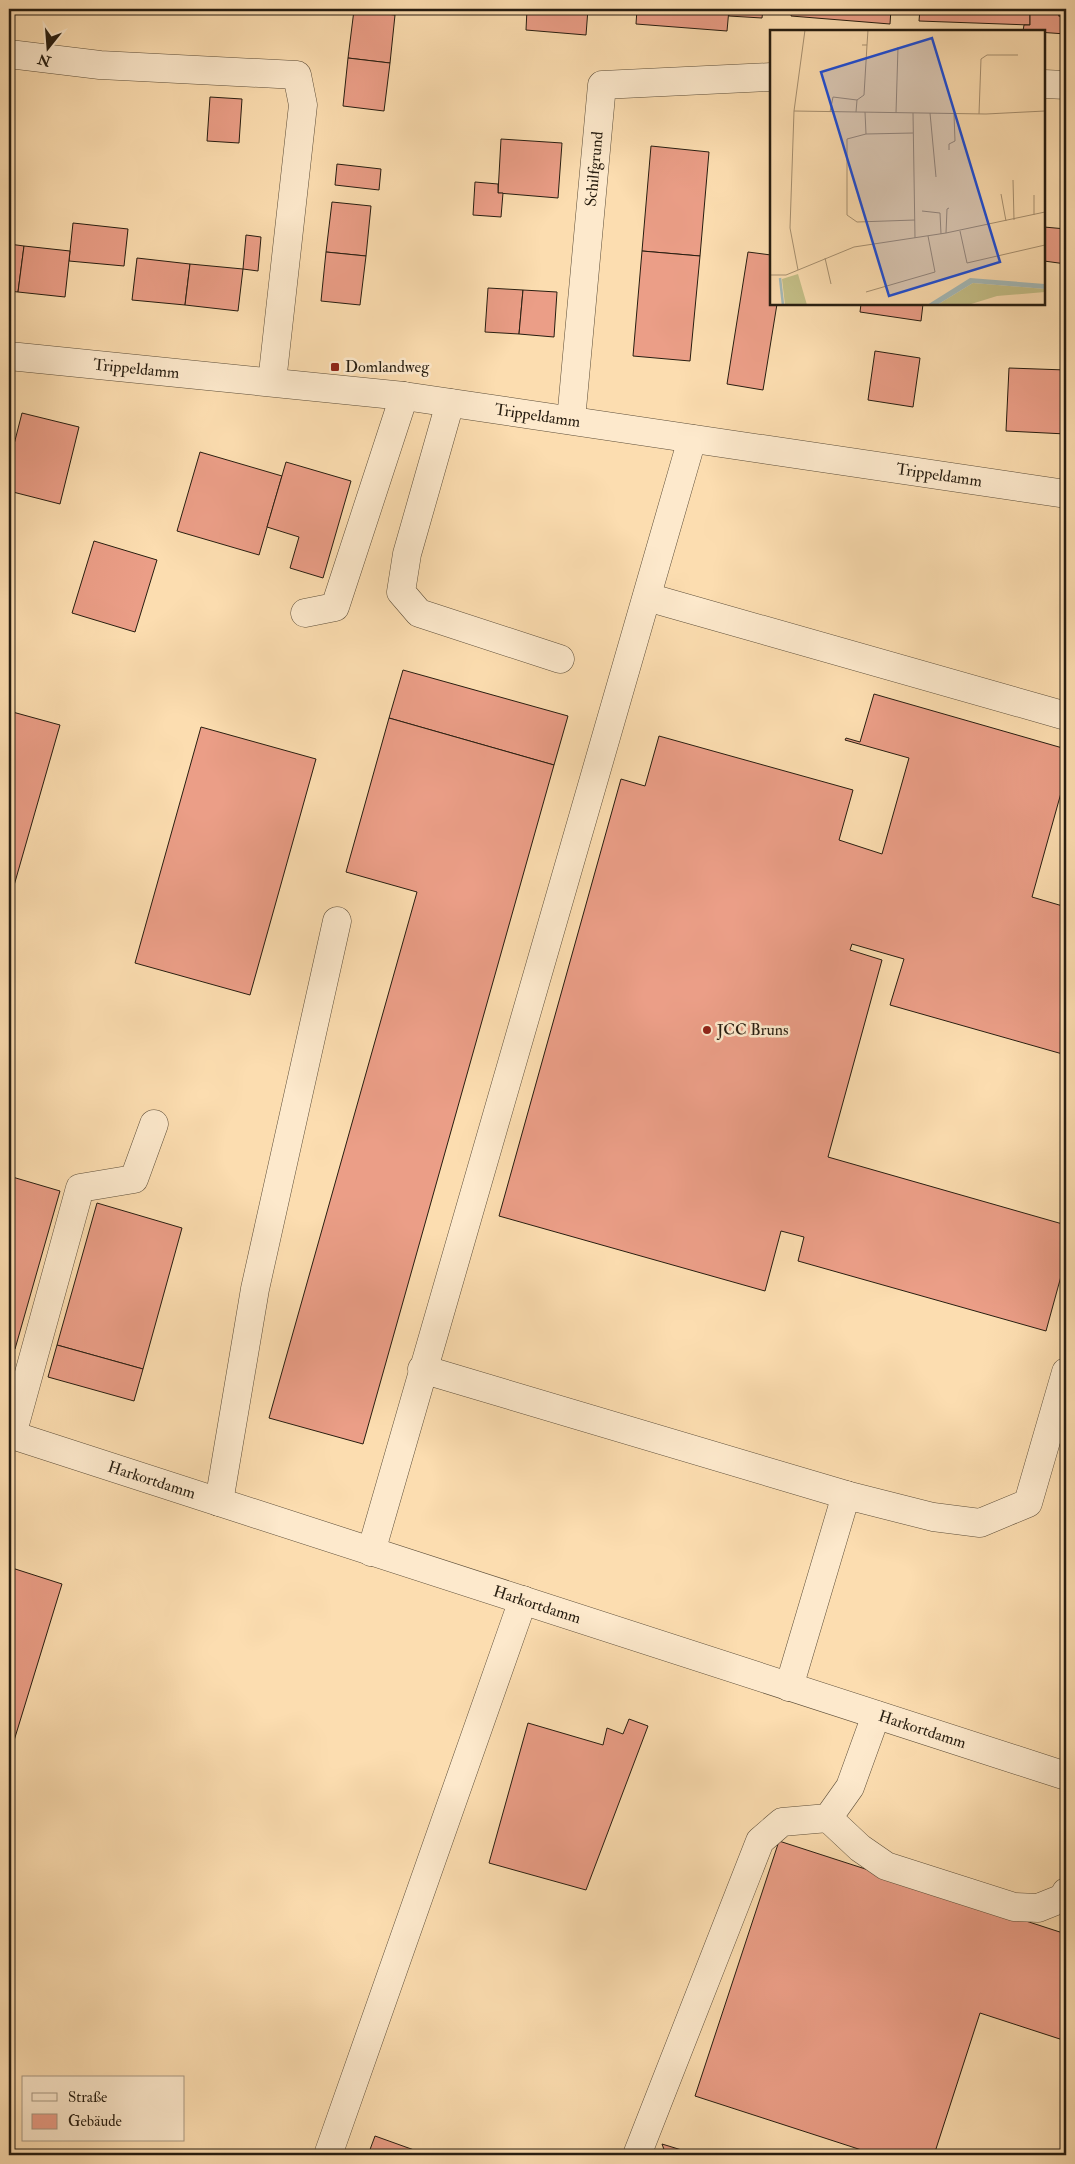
<svg xmlns="http://www.w3.org/2000/svg" width="1075" height="2164" font-family="'IM FELL Double Pica',serif">
<style>
.building{fill:#eb9e87;stroke:#271d10}
.lines{fill:none;stroke-linecap:round;stroke-linejoin:round}
.minor-casing{stroke:#5c4d38;stroke-width:29}
.minor{stroke:#fde9cc;stroke-width:28}
.poi-dot{fill:#8f2418;stroke:#fde9cc;stroke-width:2}
.labels{text-anchor:middle;dominant-baseline:central;stroke-width:5;stroke-linejoin:round;paint-order:stroke}
.street-label{font-size:16px;fill:#271d10;stroke:#fde9cc}
.poi-label{font-size:16px;fill:#271d10;stroke:#fde9cc;text-anchor:start}
.inset-river{fill:none;stroke:#a4b9b7;stroke-width:2.5}
.inset-road{fill:none;stroke:#a79070;stroke-width:1}
.view{fill:#1d4ed8;fill-opacity:0.15;stroke:#1d4ed8;stroke-width:2.5}
.inset-edge{fill:none;stroke:#271d10;stroke-width:2.5}
</style>
<rect width="100%" height="100%" fill="#fcddb0"/>
<filter id="stains"><feTurbulence type="fractalNoise" baseFrequency=".004" numOctaves="4"/><feColorMatrix values="0 0 0 0 .2 0 0 0 0 .09 0 0 0 0 .02 0 0 0 .5 -.17"/></filter>
<radialGradient id="worn" r=".72"><stop offset=".6" stop-color="#630" stop-opacity="0"/><stop offset="1" stop-color="#630" stop-opacity=".3"/></radialGradient>
<g class="building">
<polygon points="89,9 150,9 150,13"/>
<polygon points="527,9 588,9 586,35 526,30"/>
<polygon points="637,9 729,9 727,31 636,24"/>
<polygon points="729,9 763,9 762,18 729,16"/>
<polygon points="792,9 891,9 890,24 791,16"/>
<polygon points="920,9 1030,9 1030,25 919,21"/>
<polygon points="1030,9 1059,9 1059,16 1066,16 1066,34 1023,31 1024,25 1030,25"/>
<rect x="1059" y="9" width="7" height="7"/>
<polygon points="354,10 395,15 390,63 348,58"/>
<polygon points="348,58 390,63 384,111 343,106"/>
<polygon points="210,97 242,99 239,143 207,141"/>
<polygon points="501,139 562,143 558,198 498,193"/>
<polygon points="651,146 709,152 700,256 642,251"/>
<polygon points="337,164 381,169 379,190 335,185"/>
<polygon points="475,182 498,184 498,193 503,193 501,217 473,215"/>
<polygon points="332,202 371,206 366,256 326,252"/>
<polygon points="73,223 128,229 124,266 69,261"/>
<polygon points="1044,227 1066,229 1066,264 1044,261"/>
<polygon points="246,235 261,237 258,271 243,269"/>
<polygon points="9,244 24,246 18,292 9,291"/>
<polygon points="24,246 70,251 65,297 18,292"/>
<polygon points="642,251 700,256 690,361 633,356"/>
<polygon points="326,252 366,256 360,305 321,301"/>
<polygon points="748,252 771,255 771,304 777,304 763,390 727,384"/>
<polygon points="137,258 190,264 185,305 132,300"/>
<polygon points="190,264 243,269 238,311 185,305"/>
<polygon points="488,288 523,290 519,334 485,332"/>
<polygon points="523,290 557,292 554,337 519,334"/>
<polygon points="861,304 923,304 921,321 860,312"/>
<polygon points="875,351 920,358 913,407 868,400"/>
<polygon points="1009,368 1066,370 1066,434 1006,431"/>
<polygon points="22,413 79,427 60,504 9,491 9,464"/>
<polygon points="200,452 282,476 259,555 177,531"/>
<polygon points="286,462 351,481 323,578 290,568 299,537 267,527"/>
<polygon points="94,541 157,560 135,632 72,613"/>
<polygon points="403,670 568,716 554,765 389,718"/>
<polygon points="874,694 1066,749 1066,775 1032,897 1066,907 1066,1055 890,1005 904,959 852,944 850,950 882,960 828,1157 1066,1225 1066,1258 1046,1331 798,1261 804,1237 781,1231 765,1291 499,1216 621,779 645,786 659,736 853,790 839,840 882,854 909,758 845,740 846,738 860,742"/>
<polygon points="9,711 60,725 11,896 9,895"/>
<polygon points="389,718 554,765 363,1444 269,1418 417,892 346,872"/>
<polygon points="201,727 316,759 250,995 135,963"/>
<polygon points="9,1176 60,1191 15,1349 9,1347"/>
<polygon points="97,1203 182,1228 143,1369 57,1345"/>
<polygon points="57,1345 143,1369 134,1401 48,1377"/>
<polygon points="9,1567 62,1584 9,1757"/>
<polygon points="629,1719 648,1726 586,1890 489,1863 528,1723 603,1745 607,1728 623,1734"/>
<polygon points="779,1841 1066,1934 1066,2041 980,2013 934,2155 877,2155 695,2096"/>
<polygon points="375,2136 428,2155 368,2155"/>
<polygon points="662,2144 698,2155 666,2155"/>
</g>
<g class="lines">
<g class="minor-casing">
<g id="minor">
<polyline points="9,54 100,65 297,75 303,105 272,382"/>
<polyline points="1044,84 1066,85"/>
<path id="s1" d="M9 356 404 396 1066 494"/>
<polyline points="450,403 407,554 401,592 419,613 560,659"/>
<path id="s2" d="M571 420 602 85 771 77"/>
<polyline points="647,597 1066,716"/>
<polyline points="305,613 335,607 404,396"/>
<polyline points="422,1369 846,1495"/>
<path id="s3" d="M9 1434 1066 1776"/>
<polyline points="12,1435 80,1188 134,1179 154,1124"/>
<polyline points="219,1502 255,1289 337,921"/>
<polyline points="371,1552 692,439"/>
<polyline points="789,1687 846,1495 933,1517 980,1523 1028,1503 1066,1372"/>
<polyline points="828,1818 860,1848 886,1866 1014,1907 1038,1908 1063,1898 1066,1892"/>
<polyline points="328,2155 523,1600"/>
<polyline points="637,2155 760,1841 782,1822 828,1818 850,1787 876,1715"/>
</g>
</g>
<use href="#minor" class="minor"/>
</g>
<g class="poi-dot">
<rect x="330" y="362" width="10" height="10" rx="2.5"/>
<circle cx="707" cy="1030" r="5"/>
</g>
<g class="labels">
<g class="street-label">
<text stroke="none"><textPath href="#s2" startOffset="252">Schilfgrund</textPath></text>
<text stroke="none"><textPath href="#s1" startOffset="128">Trippeldamm</textPath></text>
<text stroke="none"><textPath href="#s1" startOffset="532">Trippeldamm</textPath></text>
<text stroke="none"><textPath href="#s1" startOffset="938">Trippeldamm</textPath></text>
<text stroke="none"><textPath href="#s3" startOffset="150">Harkortdamm</textPath></text>
<text stroke="none"><textPath href="#s3" startOffset="555">Harkortdamm</textPath></text>
<text stroke="none"><textPath href="#s3" startOffset="960">Harkortdamm</textPath></text>
</g>
<g class="poi-label">
<text x="345" y="367">Domlandweg</text>
<text x="717" y="1030">JCC Bruns</text>
</g>
</g>
<g transform="translate(770 30)">
<rect width="275" height="275" fill="#fcddb0"/>
<path d="M28 244 37 275H15L12 249ZM203 253 275 259V262L227 266 198 275H167Z" fill="#c4bf87"/>
<path d="M200 248 275 254V259L203 253 167 275H157Z" fill="#a4b9b7"/>
<path class="inset-river" d="M10 248 13 275"/>
<path class="inset-road" d="M92 15H97L98 0M24 81 216 84 275 81M60 82 63 67 87 70M86 82 87 70 94 65 97 15M95 82 96 104 77 109V185L87 192 145 190M126 83 128 17M143 83 145 208M160 83 166 147M209 84 211 29 217 25H248M96 104 143 103M179 120V114L185 111 184 84M243 150 244 190M231 164 236 191M152 181 170 183 171 204M264 185V165M190 201 197 233 275 215M176 203 177 179 179 178M55 228 61 254M28 240 20 198 24 81 35 0M0 245H16L84 217 176 203 275 182M96 262 165 242 158 206"/>
<path class="view" d="M162 8 230 232 119 266 51 42Z"/>
<rect width="275" height="275" class="inset-edge"/>
</g>
<rect width="1075" height="2164" fill="none" stroke="#fcddb0" stroke-width="30"/>
<rect x="10" y="10" width="1055" height="2144" fill="none" stroke="#271d10" stroke-width="2.5"/>
<rect x="15" y="15" width="1045" height="2134" fill="none" stroke="#271d10"/>
<rect x="22" y="2076" width="162" height="65" fill="#fde9cc" stroke="#a79781"/>
<rect x="32" y="2093" width="25" height="8" fill="#fde9cc" stroke="#a79781"/>
<text x="68" y="2102" font-size="15" fill="#271d10">Straße</text>
<rect x="32" y="2114" width="25" height="15" fill="#eb9e87" stroke="#a79781"/>
<text x="68" y="2126" font-size="15" fill="#271d10">Gebäude</text>
<g transform="translate(48 48) rotate(197)" stroke="#fde9cc" stroke-width="4" paint-order="stroke">
<path d="M0-4L9 19L0 12L-9 19Z" fill="#271d10"/>
<text y="-8" font-size="14" font-weight="bold" text-anchor="middle" fill="#271d10">N</text>
</g>
<rect width="100%" height="100%" filter="url(#stains)"/>
<rect width="100%" height="100%" fill="url(#worn)"/>
</svg>
